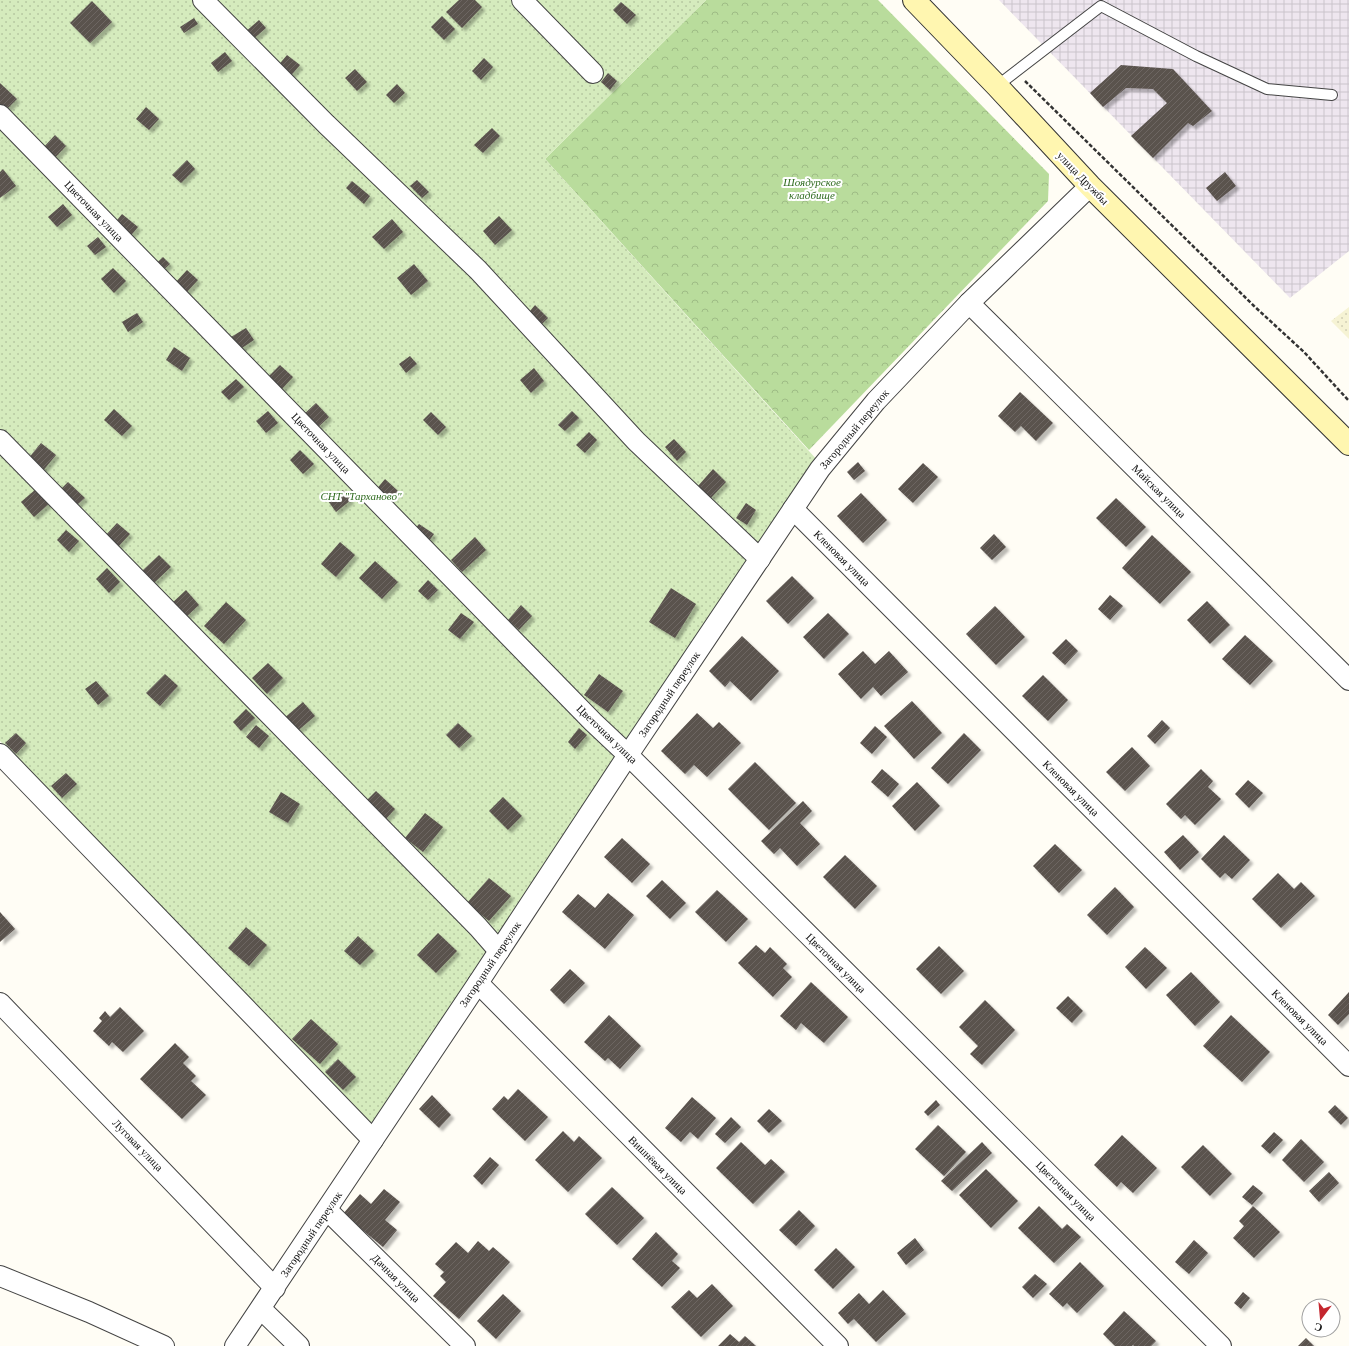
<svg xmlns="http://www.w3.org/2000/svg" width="1349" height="1346" font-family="Georgia,serif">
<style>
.industrial{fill:url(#industrial-grid)}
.farmland{fill:url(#farmland-dots)}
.forest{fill:url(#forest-crowns)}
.park{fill:url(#park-dots)}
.building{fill:url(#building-hatch);filter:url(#shadow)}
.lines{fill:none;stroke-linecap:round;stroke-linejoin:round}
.lane-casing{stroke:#444;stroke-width:12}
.street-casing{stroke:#444;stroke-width:22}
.secondary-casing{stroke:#333;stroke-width:24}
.path{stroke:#333;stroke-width:2.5;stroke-dasharray:4 2;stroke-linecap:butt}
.lane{stroke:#fff;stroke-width:10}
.street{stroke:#fff;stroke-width:20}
.secondary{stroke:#fff6b0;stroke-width:22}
.labels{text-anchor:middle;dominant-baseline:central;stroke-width:4;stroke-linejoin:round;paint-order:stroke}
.street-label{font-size:11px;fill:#111;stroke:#fff}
.park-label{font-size:11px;font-style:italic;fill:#2f6b1f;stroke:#fff}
</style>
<defs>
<pattern id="industrial-grid" width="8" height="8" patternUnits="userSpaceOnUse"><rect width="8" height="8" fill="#eee6ef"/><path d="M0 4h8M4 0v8" fill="none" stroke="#cbc4cc"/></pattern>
<pattern id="farmland-dots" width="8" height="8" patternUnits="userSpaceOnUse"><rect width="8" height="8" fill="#f6f3d4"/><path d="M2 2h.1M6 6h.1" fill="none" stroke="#d2cfb5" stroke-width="1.8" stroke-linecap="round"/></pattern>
<pattern id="forest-crowns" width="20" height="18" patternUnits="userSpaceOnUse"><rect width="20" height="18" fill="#b9dc9c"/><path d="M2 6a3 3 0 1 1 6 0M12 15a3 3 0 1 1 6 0" fill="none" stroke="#9ebc85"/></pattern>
<pattern id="park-dots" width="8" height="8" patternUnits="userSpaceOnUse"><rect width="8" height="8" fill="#d5ebbd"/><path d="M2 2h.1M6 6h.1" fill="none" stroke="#b6c8a1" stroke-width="1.8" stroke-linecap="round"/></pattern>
<pattern id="building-hatch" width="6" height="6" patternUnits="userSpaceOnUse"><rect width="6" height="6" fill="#5a524d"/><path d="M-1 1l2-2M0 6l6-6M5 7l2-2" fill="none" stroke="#6d6662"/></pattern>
<filter id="shadow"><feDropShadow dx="3.5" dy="3.5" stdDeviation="1" flood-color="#0004"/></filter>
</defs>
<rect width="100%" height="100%" fill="#fffdf5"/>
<polygon class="industrial" points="999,0 1349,0 1349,251 1290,298"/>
<polygon class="farmland" points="1349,307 1349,339 1331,321"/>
<polygon class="forest" points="706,0 878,0 1049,174 1048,201 809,450 545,159"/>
<polygon class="park" points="0,0 706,0 545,159 818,461 377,1129 0,741"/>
<g class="building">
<polygon points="459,0 475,0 482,7 462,28 446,12"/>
<polygon points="92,1 112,22 90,43 70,23"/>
<polygon points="621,2 636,15 627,24 613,10"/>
<polygon points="442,16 455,29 444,40 431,27"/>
<polygon points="194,18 198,24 184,33 180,27"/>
<polygon points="259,20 266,28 251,41 244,33"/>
<polygon points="225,52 232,61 218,72 211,63"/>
<polygon points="287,55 300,65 289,78 276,68"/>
<polygon points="484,58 493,67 481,80 472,71"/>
<polygon points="1121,65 1173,69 1212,111 1193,126 1188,123 1153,158 1131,136 1167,103 1153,89 1126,88 1103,107 1090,93"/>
<polygon points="355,69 367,82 357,91 345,78"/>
<polygon points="608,73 617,81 610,90 601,82"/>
<polygon points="0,83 17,99 4,112 0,108"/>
<polygon points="397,84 405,93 394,103 386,95"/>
<polygon points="146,107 159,119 149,130 136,119"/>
<polygon points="492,128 500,136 483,153 474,145"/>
<polygon points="55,135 66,146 53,160 42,149"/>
<polygon points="187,160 195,169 181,183 172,175"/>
<polygon points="3,169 16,186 0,198 0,172"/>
<polygon points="1225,172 1236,186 1217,201 1206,188"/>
<polygon points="417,180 429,192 422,198 410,186"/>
<polygon points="352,181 370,196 364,204 346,188"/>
<polygon points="63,204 72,215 57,227 48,217"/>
<polygon points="122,214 138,227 129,238 113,225"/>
<polygon points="499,216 512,230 495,245 483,231"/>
<polygon points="392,219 403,232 384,249 372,237"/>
<polygon points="98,237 106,247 95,255 87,246"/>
<polygon points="163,257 170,264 160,273 153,266"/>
<polygon points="414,264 428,281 411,295 397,278"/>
<polygon points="113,268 126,281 114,293 101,279"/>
<polygon points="187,270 198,280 186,293 175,283"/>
<polygon points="535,305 548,318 542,324 530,311"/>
<polygon points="137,313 143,322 128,332 122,322"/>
<polygon points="246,328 254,340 239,350 231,337"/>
<polygon points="174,347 190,358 182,371 166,360"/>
<polygon points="410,356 417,364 406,373 399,364"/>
<polygon points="280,365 293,377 282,389 268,377"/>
<polygon points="534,368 544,381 531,393 520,380"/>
<polygon points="236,379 244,387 229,400 221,392"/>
<polygon points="1020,392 1053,423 1036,441 1021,426 1015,432 998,416"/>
<polygon points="316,403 329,417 315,430 302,416"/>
<polygon points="114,409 132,426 122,436 104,420"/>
<polygon points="268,411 278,423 266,433 256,421"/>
<polygon points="572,411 579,418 565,431 558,425"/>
<polygon points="431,412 446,427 438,435 423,420"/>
<polygon points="589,432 597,440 585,453 576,445"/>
<polygon points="674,439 686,452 677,461 665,447"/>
<polygon points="41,443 56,455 42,472 27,460"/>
<polygon points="300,450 314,464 303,474 290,460"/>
<polygon points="858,462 865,471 854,480 847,472"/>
<polygon points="923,463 938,477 913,503 898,489"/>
<polygon points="713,469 726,482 711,498 698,486"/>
<polygon points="385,479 398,491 388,502 375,491"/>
<polygon points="68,482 85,498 77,505 61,489"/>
<polygon points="36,489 49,504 34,517 21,502"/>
<polygon points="343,490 351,500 336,512 328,501"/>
<polygon points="861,493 887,520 863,543 837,516"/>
<polygon points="1116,498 1146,527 1126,547 1096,518"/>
<polygon points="746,503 756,510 747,525 736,518"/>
<polygon points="117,523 130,534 118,547 105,536"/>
<polygon points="419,524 434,534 429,541 414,530"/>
<polygon points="66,530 79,541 69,552 57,540"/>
<polygon points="994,534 1006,547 992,560 980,548"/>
<polygon points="1152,535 1191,572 1160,604 1122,568"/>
<polygon points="475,537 486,550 462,572 451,560"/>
<polygon points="340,542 355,555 336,577 321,564"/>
<polygon points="159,555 171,567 154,583 142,571"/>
<polygon points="375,561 398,582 382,599 359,578"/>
<polygon points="107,568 120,582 109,593 96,579"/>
<polygon points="792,576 814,598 788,624 766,601"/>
<polygon points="428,580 438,590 428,600 418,591"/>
<polygon points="671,588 696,604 675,638 649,622"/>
<polygon points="186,590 199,605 184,619 170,605"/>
<polygon points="1110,595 1123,606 1110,620 1098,609"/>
<polygon points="1207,601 1230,625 1210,644 1187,620"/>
<polygon points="226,602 246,620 224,644 204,626"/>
<polygon points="521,605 532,616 519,630 508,620"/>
<polygon points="995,606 1025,637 996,665 966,634"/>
<polygon points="461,613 474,622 460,639 448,630"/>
<polygon points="828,613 849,634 824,659 803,637"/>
<polygon points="1245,635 1273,661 1250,685 1222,659"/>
<polygon points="742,636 779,671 751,701 730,681 725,687 709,671"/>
<polygon points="1066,639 1078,651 1065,665 1052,653"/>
<polygon points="863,651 875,664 889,651 908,672 881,696 873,687 861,699 838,674"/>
<polygon points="268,663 283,678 267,694 252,678"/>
<polygon points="165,674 178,686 160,706 146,693"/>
<polygon points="599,674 623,691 608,712 584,695"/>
<polygon points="1043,675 1068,700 1048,721 1022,696"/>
<polygon points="96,681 109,696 98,705 85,689"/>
<polygon points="912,701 942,733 914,759 884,726"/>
<polygon points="303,702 315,716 294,734 282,720"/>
<polygon points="246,709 255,718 241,731 233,722"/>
<polygon points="697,713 713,728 719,722 741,743 707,777 694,765 685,774 661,751"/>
<polygon points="1162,720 1170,728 1155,744 1147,736"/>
<polygon points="458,723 472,736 459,748 446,735"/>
<polygon points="256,725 269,736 259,748 246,737"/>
<polygon points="875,726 887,737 872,754 860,743"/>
<polygon points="579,728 587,735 575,749 568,742"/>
<polygon points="16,733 26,743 16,754 5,743"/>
<polygon points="964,733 981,750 948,784 931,768"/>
<polygon points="1132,747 1150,766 1125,791 1106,772"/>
<polygon points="755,762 796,803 769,830 728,789"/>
<polygon points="882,769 899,784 888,797 871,782"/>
<polygon points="1201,769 1213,781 1208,787 1221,799 1195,825 1185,815 1181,819 1166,804"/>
<polygon points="66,773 77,784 62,798 51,786"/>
<polygon points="1248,780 1263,793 1249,808 1235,794"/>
<polygon points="917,782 940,806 915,831 892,806"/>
<polygon points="376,791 395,809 385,820 365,802"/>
<polygon points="281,792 300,804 288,823 269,812"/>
<polygon points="503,797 522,816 508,830 489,811"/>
<polygon points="803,801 812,811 800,823 820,844 797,866 780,848 774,854 761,841"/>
<polygon points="425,813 443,827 423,852 405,838"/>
<polygon points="1183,835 1199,852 1180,870 1164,852"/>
<polygon points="1224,835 1250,860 1232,879 1225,873 1220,878 1201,859"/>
<polygon points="622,838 650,864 632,883 604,857"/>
<polygon points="1055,844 1082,870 1059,893 1033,866"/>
<polygon points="845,855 877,886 855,909 823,877"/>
<polygon points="1278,873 1294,889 1301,882 1315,896 1281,928 1252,899"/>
<polygon points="489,878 511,896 489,921 467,903"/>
<polygon points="662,880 686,903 670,919 646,896"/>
<polygon points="1115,887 1134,907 1107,935 1087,915"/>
<polygon points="717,890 748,919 726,942 695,912"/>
<polygon points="608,893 634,915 605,949 562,912 578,894 595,908"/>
<polygon points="0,912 15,929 0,942"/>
<polygon points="246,927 267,945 249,966 228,948"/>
<polygon points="438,933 457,951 436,973 417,955"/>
<polygon points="358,936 374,951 360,965 344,951"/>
<polygon points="756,945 765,953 770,947 787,964 783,968 792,977 773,997 738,963"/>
<polygon points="939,946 964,971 941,994 916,969"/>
<polygon points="1145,947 1167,968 1146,989 1125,967"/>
<polygon points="570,969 585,983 564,1004 550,990"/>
<polygon points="1191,972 1220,1002 1195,1026 1166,995"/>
<polygon points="811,982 848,1017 824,1043 801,1023 796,1030 780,1016"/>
<polygon points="1349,992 1349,1014 1338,1025 1328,1015"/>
<polygon points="1068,996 1083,1011 1072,1023 1056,1008"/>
<polygon points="985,1000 1015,1030 982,1065 970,1054 978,1046 959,1027"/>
<polygon points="120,1007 144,1031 123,1052 112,1042 109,1046 93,1031 102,1021 99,1018 105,1011 110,1017"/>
<polygon points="609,1015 641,1046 620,1069 608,1058 605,1061 584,1042"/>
<polygon points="1231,1015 1270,1052 1242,1082 1203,1046"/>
<polygon points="311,1019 338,1044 320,1064 292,1039"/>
<polygon points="175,1043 189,1057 183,1063 196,1076 191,1081 206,1095 182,1119 140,1079"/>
<polygon points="338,1059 356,1077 343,1090 325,1072"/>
<polygon points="518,1089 548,1117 525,1141 492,1109 504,1096 508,1100"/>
<polygon points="432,1095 451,1115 439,1128 419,1109"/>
<polygon points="692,1097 716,1118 698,1139 690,1132 681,1142 665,1128"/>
<polygon points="936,1100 940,1105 928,1116 924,1112"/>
<polygon points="1335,1105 1348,1118 1341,1125 1328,1112"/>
<polygon points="769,1109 782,1121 769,1133 757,1121"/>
<polygon points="731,1117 741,1127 725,1143 715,1134"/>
<polygon points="938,1125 966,1152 944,1176 915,1149"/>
<polygon points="563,1131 574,1142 579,1136 602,1158 568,1192 535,1160"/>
<polygon points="1274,1132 1283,1140 1270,1154 1261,1146"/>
<polygon points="1122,1135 1157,1168 1133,1193 1121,1182 1117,1187 1094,1165"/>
<polygon points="1301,1139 1324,1162 1304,1182 1282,1160"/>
<polygon points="741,1142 765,1165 771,1159 785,1172 753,1204 716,1168"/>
<polygon points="982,1142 992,1153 952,1191 941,1181"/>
<polygon points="1203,1145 1232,1174 1210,1196 1181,1167"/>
<polygon points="490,1157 499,1165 482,1185 473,1176"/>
<polygon points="986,1169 1018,1201 991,1228 959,1195"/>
<polygon points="1329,1172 1339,1183 1319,1202 1309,1191"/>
<polygon points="1253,1185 1263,1193 1252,1205 1242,1197"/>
<polygon points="612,1187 644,1218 617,1245 585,1214"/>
<polygon points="384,1189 400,1202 385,1220 397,1230 383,1247 343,1214 360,1194 371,1204"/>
<polygon points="1039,1206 1062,1229 1067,1224 1081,1237 1054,1263 1018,1228"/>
<polygon points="1253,1206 1280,1232 1254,1258 1233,1238 1244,1226 1239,1221"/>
<polygon points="799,1210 815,1226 796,1246 779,1230"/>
<polygon points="656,1232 678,1254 672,1261 680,1268 662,1287 632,1259"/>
<polygon points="915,1238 924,1250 906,1265 897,1253"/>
<polygon points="1194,1240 1208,1253 1189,1274 1175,1262"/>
<polygon points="478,1241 489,1251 493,1247 510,1262 459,1319 433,1296 446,1282 440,1276 444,1272 435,1264 456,1242 468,1253"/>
<polygon points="836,1248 855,1267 833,1289 814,1270"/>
<polygon points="1080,1262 1104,1286 1077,1313 1067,1303 1063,1307 1049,1294"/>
<polygon points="1035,1274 1047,1284 1033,1298 1022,1287"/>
<polygon points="712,1284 733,1306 701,1337 671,1307 689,1290 697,1298"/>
<polygon points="883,1290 906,1314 876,1342 854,1319 848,1324 838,1313 859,1293 869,1304"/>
<polygon points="1243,1292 1250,1298 1241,1309 1234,1303"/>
<polygon points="503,1294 521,1311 496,1339 477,1321"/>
<polygon points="1124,1311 1156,1341 1151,1346 1134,1346 1133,1345 1132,1346 1115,1346 1103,1334"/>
<polygon points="730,1334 739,1342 745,1336 756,1346 718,1346"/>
<polygon points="1306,1338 1314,1346 1298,1346"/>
</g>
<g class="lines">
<g class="lane-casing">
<polyline id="lane" points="997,86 1101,6 1196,56 1267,89 1332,95"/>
</g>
<g class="street-casing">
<g id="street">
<polyline points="203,0 326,124 478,270 636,441 760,559"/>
<polyline points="522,0 593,73"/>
<polyline points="0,115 593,722 628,755 1221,1346"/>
<polyline points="969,303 1349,680"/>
<polyline points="0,440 478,927 499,951"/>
<polyline points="793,509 1349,1066"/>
<polyline points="0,754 373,1140"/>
<polyline points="478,983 838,1346"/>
<polyline points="0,1003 275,1288"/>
<polyline points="327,1210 465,1346"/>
<polyline points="0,1276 89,1312 164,1346"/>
<polyline points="261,1309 299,1346"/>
<polyline points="235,1346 478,983 628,755 820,469 876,401 969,303 1090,186"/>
</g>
</g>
<g class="secondary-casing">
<polyline id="secondary" points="914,0 997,86 1090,186 1349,444"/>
</g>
<polyline class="path" points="1025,81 1254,306 1304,352 1349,401"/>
<use href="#lane" class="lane"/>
<use href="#street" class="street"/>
<use href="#secondary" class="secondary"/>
</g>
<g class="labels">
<g class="street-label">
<text transform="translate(1083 178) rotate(46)">улица Дружбы</text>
<text transform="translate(94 211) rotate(46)">Цветочная улица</text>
<text transform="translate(854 429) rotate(-50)">Загородный переулок</text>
<text transform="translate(321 443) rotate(46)">Цветочная улица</text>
<text transform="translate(1159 491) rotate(45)">Майская улица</text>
<text transform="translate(842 558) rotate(45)">Кленовая улица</text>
<text transform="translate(669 694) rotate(-56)">Загородный переулок</text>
<text transform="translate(607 734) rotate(44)">Цветочная улица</text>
<text transform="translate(1071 788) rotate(45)">Кленовая улица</text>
<text transform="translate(836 963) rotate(45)">Цветочная улица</text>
<text transform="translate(490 964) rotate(-56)">Загородный переулок</text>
<text transform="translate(1300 1017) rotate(45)">Кленовая улица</text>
<text transform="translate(138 1145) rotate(46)">Луговая улица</text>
<text transform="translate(658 1165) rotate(45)">Вишнёвая улица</text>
<text transform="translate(1066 1191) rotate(45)">Цветочная улица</text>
<text transform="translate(311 1234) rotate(-56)">Загородный переулок</text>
<text transform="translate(396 1278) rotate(45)">Дачная улица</text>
</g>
<g class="park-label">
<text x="812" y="182">Шоядурское<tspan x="812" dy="13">кладбище</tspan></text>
<text x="361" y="496">СНТ "Тарханово"</text>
</g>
</g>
<g transform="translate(1321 1318) rotate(196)"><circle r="19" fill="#ffffff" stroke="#a0a0a0"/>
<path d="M0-3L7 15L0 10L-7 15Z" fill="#c4262e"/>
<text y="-6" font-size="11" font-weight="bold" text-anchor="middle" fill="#111111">С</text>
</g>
</svg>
